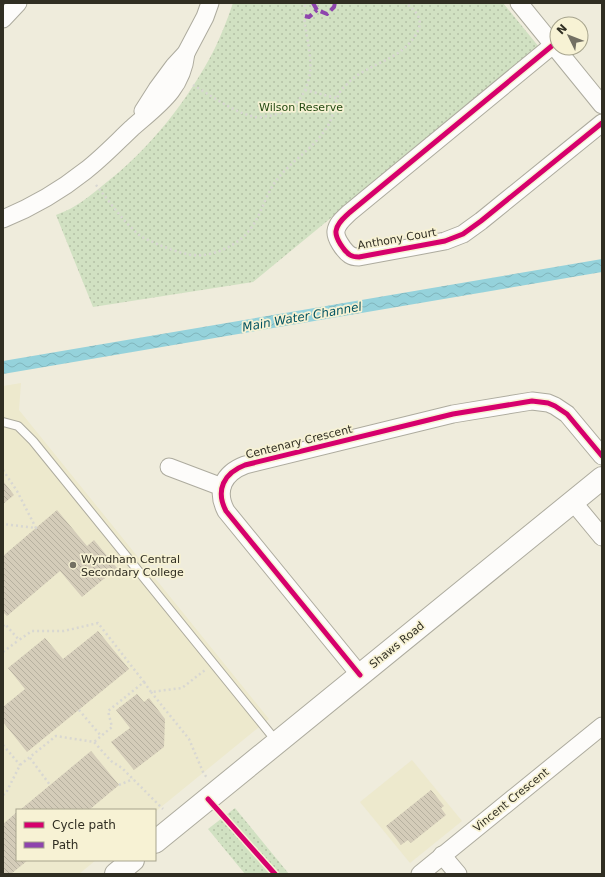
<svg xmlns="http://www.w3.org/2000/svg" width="605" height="877" font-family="'DejaVu Sans',sans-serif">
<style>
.built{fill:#ede9cd}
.park{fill:url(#park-dots)}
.water{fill:url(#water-waves)}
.building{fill:url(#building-back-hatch)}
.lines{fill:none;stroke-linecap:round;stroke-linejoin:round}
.lane-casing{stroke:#adab9e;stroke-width:10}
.street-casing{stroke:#adab9e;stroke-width:19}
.secondary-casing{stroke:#adab9e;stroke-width:24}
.path{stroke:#d8d7d2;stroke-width:2.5;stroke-dasharray:2 3;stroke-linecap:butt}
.lane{stroke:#fdfcfa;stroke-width:8}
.street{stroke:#fdfcfa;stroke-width:17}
.secondary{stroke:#fdfcfa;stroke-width:22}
.quiet{stroke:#8e44ad;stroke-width:4;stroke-dasharray:8 4;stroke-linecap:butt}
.cycleway-casing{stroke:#f7f2d4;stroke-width:8}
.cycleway{stroke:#d6006c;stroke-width:5}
.poi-dot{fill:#737063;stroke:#f7f2d4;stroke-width:1.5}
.labels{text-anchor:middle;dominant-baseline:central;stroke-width:3.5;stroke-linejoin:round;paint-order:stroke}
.park-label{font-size:11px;fill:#254b13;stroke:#f7f2d4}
.street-label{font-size:11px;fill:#302e22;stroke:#f7f2d4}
.poi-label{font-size:11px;fill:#302e22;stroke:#f7f2d4;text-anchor:start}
.water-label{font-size:12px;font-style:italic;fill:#035462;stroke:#f7f2d4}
</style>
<defs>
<pattern id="park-dots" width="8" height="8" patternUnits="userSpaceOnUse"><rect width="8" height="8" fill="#d1e1c2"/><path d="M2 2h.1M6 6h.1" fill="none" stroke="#b4c1a6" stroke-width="1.8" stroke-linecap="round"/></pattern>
<pattern id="water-waves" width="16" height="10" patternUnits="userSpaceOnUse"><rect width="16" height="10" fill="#95d2db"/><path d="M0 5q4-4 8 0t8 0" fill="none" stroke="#81b5bc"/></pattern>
<pattern id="building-back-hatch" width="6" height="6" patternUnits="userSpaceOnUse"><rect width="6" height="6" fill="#d4ccb9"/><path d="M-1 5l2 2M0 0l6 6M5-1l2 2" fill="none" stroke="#b6b09f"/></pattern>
</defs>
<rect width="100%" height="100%" fill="#efecdc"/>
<g class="built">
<polygon points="21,383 19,410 269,719 155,812 155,810 17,810 17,860 96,860 79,874 3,874 3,386"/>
<polygon points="412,760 462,821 410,863 360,802"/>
</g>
<g class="park">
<path d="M233 3H503L539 47 253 282 93 307 56 215C62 212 69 210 75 206 84 201 93 193 102 186 149 150 188 101 215 48 222 33 228 18 233 3Z"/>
<polygon points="235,808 289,874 245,874 208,829"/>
</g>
<polygon class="water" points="602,259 602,272 3,374 3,361"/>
<g class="building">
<polygon points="3,481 14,495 3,504"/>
<polygon points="57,510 87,546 94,540 117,568 82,597 60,571 7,616 3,612 3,556"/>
<polygon points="98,631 129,669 27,752 3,722 3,707 25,689 8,668 45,638 63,659"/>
<polygon points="137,694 144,702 149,698 165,719 164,747 134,770 111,742 130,728 116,710"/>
<polygon points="91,751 119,785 89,810 20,810"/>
<polygon points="431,790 444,806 441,808 446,815 411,843 408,840 401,845 386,826"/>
<polygon points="17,812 17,860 28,860 11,874 3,874 3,824"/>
</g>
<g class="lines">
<g class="lane-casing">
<polyline id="lane" points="3,422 18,426 33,441 277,742"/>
</g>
<g class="street-casing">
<g id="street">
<polyline points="519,3 602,105"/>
<polyline points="3,19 18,3"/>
<path d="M553 45 349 213C344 218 337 223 336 231 335 238 344 251 350 255 353 257 356 257 359 257L445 241 463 234 481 221 602 123"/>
<polyline points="143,111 157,89 174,66 186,53 205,17 210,3"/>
<path d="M3 219C32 207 60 191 85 171 102 158 117 142 132 128 158 105 182 90 186 53"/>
<polyline points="169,467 222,487"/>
<polyline points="573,502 602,537"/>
<path d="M360 675 226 511C215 490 224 473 245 465L453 414 532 401 548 403 555 406 567 414 602 456"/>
<polyline points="442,855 458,874"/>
<polyline points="420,874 602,726"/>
</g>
</g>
<g class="secondary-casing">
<g id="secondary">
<polyline points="155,842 602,478"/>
<polyline points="116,874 133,860"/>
</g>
</g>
<g class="path">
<path d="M193 85C212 96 233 112 255 117 259 118 263 117 267 116 292 114 306 97 310 73 312 57 307 40 305 24 304 18 305 10 305 3"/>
<polyline points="305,90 336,98"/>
<path d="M96 185C109 201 122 220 138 234 144 239 152 241 159 245 170 249 182 254 194 255 212 257 236 246 248 232 262 216 265 193 279 177 294 159 315 147 327 127 336 114 333 97 345 86 350 81 355 76 361 73 382 60 401 57 415 36 425 21 418 13 406 3"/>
<polyline points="3,470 17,491 36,528 3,524"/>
<polyline points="3,626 5,624 19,640 32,631 64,631 98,623 144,682 108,711 112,727 94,742"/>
<polyline points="3,652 19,640"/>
<polyline points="144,682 151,692 182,688 205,670"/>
<polyline points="151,692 189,739 203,772 207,778"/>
<polyline points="79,710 101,736"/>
<polyline points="3,745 20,765"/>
<polyline points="30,758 50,785"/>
<polyline points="119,785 133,779"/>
<polyline points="3,795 6,793 20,765 56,736 94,742 111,761 122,768 163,809"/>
</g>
<use href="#lane" class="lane"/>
<use href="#street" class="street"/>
<use href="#secondary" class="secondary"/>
<g class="quiet">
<polyline points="313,3 317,10 327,14 334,7 335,3"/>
<polyline points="305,16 309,17 317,10"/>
</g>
<g class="cycleway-casing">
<g id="cycleway">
<path d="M553 45 349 213C344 218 337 223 336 231 335 238 344 251 350 255 353 257 356 257 359 257L445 241 463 234 481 221 602 123"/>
<path d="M360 675 226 511C215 490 224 473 245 465L453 414 532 401 548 403 555 406 567 414 602 456"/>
<polyline points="208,799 275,874"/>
</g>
</g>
<use href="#cycleway" class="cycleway"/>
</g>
<circle class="poi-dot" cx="73" cy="565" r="4"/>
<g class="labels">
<g class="park-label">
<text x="301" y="107">Wilson Reserve</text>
</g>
<g class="street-label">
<text transform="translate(397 239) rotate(-10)">Anthony Court</text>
<text transform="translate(299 442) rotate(-14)">Centenary Crescent</text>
<text transform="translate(397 645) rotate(-39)">Shaws Road</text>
<text transform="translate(511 800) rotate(-39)">Vincent Crescent</text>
</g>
<g class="poi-label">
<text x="81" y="559">Wyndham Central<tspan x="81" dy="13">Secondary College</tspan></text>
</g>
<g class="water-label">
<text transform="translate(302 317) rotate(-10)">Main Water Channel</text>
</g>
</g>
<rect width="605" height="877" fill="none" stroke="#302e22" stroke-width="8"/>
<rect x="16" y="809" width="140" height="52" fill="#f7f2d4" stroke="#a7a48d"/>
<rect x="24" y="822" width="20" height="6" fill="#d6006c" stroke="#a7a48d"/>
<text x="52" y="829" font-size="12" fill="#302e22">Cycle path</text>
<rect x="24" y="842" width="20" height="6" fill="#8e44ad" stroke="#a7a48d"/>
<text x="52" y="849" font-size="12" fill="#302e22">Path</text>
<g transform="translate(569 36) rotate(313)"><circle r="19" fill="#f7f2d4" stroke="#a7a48d"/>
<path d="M0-3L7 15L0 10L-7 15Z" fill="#737063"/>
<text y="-6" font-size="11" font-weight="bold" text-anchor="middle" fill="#302e22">N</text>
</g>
</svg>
